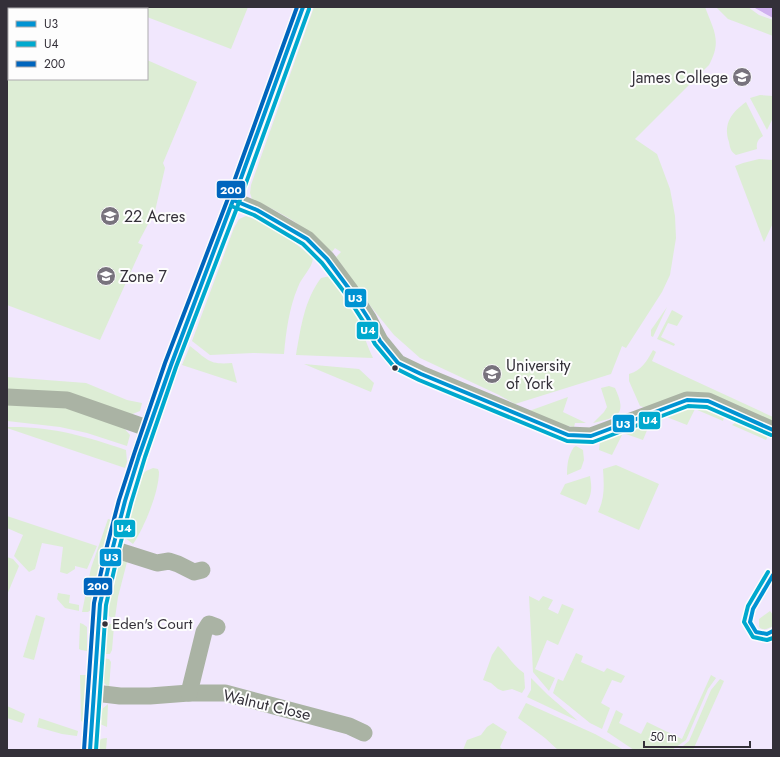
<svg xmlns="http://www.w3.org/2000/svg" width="780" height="757" font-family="Jost,sans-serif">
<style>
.built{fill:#f1e7fd;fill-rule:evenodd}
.green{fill:#ddedd5}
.water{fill:#d0b1ef}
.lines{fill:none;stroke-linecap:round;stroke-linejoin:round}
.minor{stroke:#aab3a4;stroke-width:17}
.bus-1-casing{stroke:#fdfdfd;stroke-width:7}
.bus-2-casing{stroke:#fdfdfd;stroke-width:7}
.bus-3-casing{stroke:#fdfdfd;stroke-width:7}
.bus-1{stroke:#0093d3;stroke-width:4}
.bus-2{stroke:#00a9ce;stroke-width:4}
.bus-3{stroke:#0065bd;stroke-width:4}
.bus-dot{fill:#343039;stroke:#fdfdfd;stroke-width:1.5}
.labels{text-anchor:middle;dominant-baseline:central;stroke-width:4;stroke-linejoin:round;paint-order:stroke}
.bus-label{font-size:15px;fill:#343039;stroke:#fdfdfd;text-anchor:start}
.poi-label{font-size:16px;fill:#343039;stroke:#fdfdfd;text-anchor:start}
.street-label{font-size:16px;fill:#343039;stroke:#fdfdfd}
.line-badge{stroke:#fdfdfd;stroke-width:1.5}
.badge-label{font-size:11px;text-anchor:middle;font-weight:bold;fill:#fff}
</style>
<rect width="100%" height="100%" fill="#f5f0fa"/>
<path class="built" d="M7 7H773V750H7ZM9 9H147V79H9Z"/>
<g class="green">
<polygon points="121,7 248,7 231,49 147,17 147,9 126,9"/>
<path d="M314 7H705C714 31 722 41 709 65L635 139 657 154 670 189 675 216 676 238 670 275 662 292 626 348 622 346 611 374 515 404 499 395 420 358 394 335 372 308 336 257 341 252 335 248 332 252C306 227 285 214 252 199L250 193 251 185Z"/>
<polygon points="716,7 748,7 759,15 773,20 773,36 728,19"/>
<polygon points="9,39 9,79 147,79 147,60 197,82 163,163 165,168 155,211 138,243 143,245 100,340 7,305 7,40"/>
<polygon points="760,95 773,96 773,118 767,130 750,98"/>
<path d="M746 102 763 136C758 139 756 143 757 149L736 155C731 152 730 148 729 142 723 124 731 113 746 102Z"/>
<polygon points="759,159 773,160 773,223 764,242 735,166 743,163"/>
<path d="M246 216C272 225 293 241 313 258 312 269 302 276 298 287 289 308 286 332 284 354L253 353 210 355 192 341 234 228 239 219Z"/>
<path d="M330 276C342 291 354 309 361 327 365 338 368 348 373 358L296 355C301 327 304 301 321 278Z"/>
<polygon points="667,307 653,337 651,336 651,330"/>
<polygon points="672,310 683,316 677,326 668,323 661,337 675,344 674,346 657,339"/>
<path d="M190 346C208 360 209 365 232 363L237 383 182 365Z"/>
<path d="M653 350 656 352 652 361 773 417V422L714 396 646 408 640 406 629 381V374C641 371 647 361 653 350Z"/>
<polygon points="304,364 359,369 374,383 371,392"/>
<polygon points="7,377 86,383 127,400 142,403 140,411 130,415 7,390"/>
<path d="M609 386 615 388C628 416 617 417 593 423L604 412 607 407 601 388Z"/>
<polygon points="568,397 563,412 586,423 575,423 574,427 558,424 529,411"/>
<polygon points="7,403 65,407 123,427 130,435 127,446 87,433 60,427 7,421"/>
<polygon points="701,405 724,417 723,421 695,409 687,425 664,416 659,427 650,423 643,440 623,433 612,455 599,450 600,441 678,410"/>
<polygon points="736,422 769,434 766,440 732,425"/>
<path d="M7 427C51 426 85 436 126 450L127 462 125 468 7 428Z"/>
<path d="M576 446 583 450 584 460 581 469 567 475C567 464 568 456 574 447Z"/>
<path d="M616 465 659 484 639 530 598 512C605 498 604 485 603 469Z"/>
<path d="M153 468 158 469 159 472C159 492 144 528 133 544L124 537 143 474 146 471Z"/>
<path d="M590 476C592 488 592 494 586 505L560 494 565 484Z"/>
<polygon points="7,516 97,546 87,569 75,566 75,569 67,574 60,572 63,547 42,543 35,569 29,572 14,556 23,535 7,528"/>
<polygon points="108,519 112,520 92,609 88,612 82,612 91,568"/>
<polygon points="7,557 13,559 19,566 7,595"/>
<polygon points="119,560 127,562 118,597 115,618 110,617 107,613 117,564"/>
<polygon points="58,593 70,595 69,603 79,605 79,611 65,608 57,599"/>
<polygon points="529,596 539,601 543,596 553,600 548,609 558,614 562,604 574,609 558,645 547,640 535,669 555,678 549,691 533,672"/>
<path d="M770 611 773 615V626C767 629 764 631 759 627V619Z"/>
<polygon points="36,615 45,618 34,660 23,657"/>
<polygon points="80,623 83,624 87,627 87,651 81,650 79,649"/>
<polygon points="109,624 112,624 114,626 112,650 110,654 104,654 106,626"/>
<path d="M498 646C508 655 513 666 524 673L525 688 522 693 512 689 503 691 498 689 491 683 483 680 492 655Z"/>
<polygon points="576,653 583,656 581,662 604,672 607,668 625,676 621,683 612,680 601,703 610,708 602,729 590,723 553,693 558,679 563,681"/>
<polygon points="103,658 109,659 111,662 109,688 104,683"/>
<polygon points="80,675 86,675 83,722 81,721"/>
<polygon points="711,675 716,678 708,689 686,740 672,750 634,750 607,732 616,710 623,714 619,723 641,734 647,722 682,739"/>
<polygon points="531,678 548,695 578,721 527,697 531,690"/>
<polygon points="720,679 724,681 693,750 678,750 689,741 711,690"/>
<polygon points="526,703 595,734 624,750 558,750 545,738 518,718"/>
<polygon points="108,704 107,727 100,724 101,710"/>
<polygon points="7,706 25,714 22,723 7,718"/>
<polygon points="39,718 78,731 77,736 62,734 37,727"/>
<polygon points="493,723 507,732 500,747 503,750 463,750 467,740 481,735 487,727"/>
<path d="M107 738 106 750H96C97 742 98 738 107 738Z"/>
</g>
<polygon class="water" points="753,7 773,7 773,18 755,8"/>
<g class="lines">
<g class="minor">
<polyline points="233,200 257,210 307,239 327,259 350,290 368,318 380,341 398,363 421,374 568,435 591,436 687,400 708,401 773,430"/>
<polyline points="7,397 67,400 147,428"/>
<polyline points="113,549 157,563 169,561 178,564 194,572 202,570"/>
<polyline points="95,693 120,696 150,696 189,693 225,693 349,726 364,733"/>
<polyline points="189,693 204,632 209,624 217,627"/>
<path d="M90 750C92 724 95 698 96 672 97 646 97 620 102 594 128 469 176 350 222 231 250 157 276 82 303 7"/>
</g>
<g class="bus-1-casing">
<g id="bus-1">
<polyline points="233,200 257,210 307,239 327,259 350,290 368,318 380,341 398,363 421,374 568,435 591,436 687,400 708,401 773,430"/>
<polyline points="773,575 753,609 750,622 756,632 767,634 773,631"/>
<polyline points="90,750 100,604 113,547 125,501 139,456 171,365 232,203 303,7"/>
</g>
</g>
<g class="bus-2-casing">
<g id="bus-2">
<polyline points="231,206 254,215 303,244 322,263 345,293 363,321 375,344 395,368 419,380 567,441 593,442 688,406 707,407 771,435"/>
<polyline points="768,572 748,606 744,622 753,637 767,640 773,638"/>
<polyline points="96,750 106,605 119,549 131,503 145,457 176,367 238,205 309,9"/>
</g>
</g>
<g class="bus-3-casing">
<polyline id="bus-3" points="84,750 94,603 107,546 119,500 134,454 165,363 227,201 297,7"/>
</g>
<use href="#bus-1" class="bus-1"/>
<use href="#bus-2" class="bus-2"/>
<use href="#bus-3" class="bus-3"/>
</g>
<defs>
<g id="university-disc" transform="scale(1)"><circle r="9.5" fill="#78737d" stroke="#fdfdfd"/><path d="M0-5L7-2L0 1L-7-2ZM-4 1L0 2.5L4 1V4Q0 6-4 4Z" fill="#fff"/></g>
</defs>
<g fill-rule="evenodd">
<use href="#university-disc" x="742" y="77"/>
<use href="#university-disc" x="110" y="216"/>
<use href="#university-disc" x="106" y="276"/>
<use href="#university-disc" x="492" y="374"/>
</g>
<g class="bus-dot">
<circle cx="395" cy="368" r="3.5"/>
<circle cx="105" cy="624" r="3.5"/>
</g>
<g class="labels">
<g class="bus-label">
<text x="112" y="624">Eden's Court</text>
</g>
<g class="poi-label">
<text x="728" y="77" text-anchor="end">James College</text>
<text x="124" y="216">22 Acres</text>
<text x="120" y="276">Zone 7</text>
<text x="506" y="365">University<tspan x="506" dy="18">of York</tspan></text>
</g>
<g class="street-label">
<text transform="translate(267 705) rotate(13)">Walnut Close</text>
</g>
</g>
<g class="line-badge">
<rect x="216" y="180" width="30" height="19" rx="4" fill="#0065bd"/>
<rect x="344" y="288" width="23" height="20" rx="4" fill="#0093d3"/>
<rect x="356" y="321" width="23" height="19" rx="4" fill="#00a9ce"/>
<rect x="638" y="411" width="23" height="19" rx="4" fill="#00a9ce"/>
<rect x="612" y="414" width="23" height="19" rx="4" fill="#0093d3"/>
<rect x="113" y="519" width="23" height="19" rx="4" fill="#00a9ce"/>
<rect x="99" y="548" width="23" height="19" rx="4" fill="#0093d3"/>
<rect x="83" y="577" width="30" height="19" rx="4" fill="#0065bd"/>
</g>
<g class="badge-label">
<text x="231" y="194">200</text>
<text x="355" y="302">U3</text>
<text x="368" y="334">U4</text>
<text x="650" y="424">U4</text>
<text x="623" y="428">U3</text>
<text x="124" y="532">U4</text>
<text x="111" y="561">U3</text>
<text x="98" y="590">200</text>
</g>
<rect width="780" height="757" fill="none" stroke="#343039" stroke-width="16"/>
<rect x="8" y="8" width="140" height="72" fill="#fdfdfd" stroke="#adabaf"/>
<rect x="16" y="21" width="20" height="6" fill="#0093d3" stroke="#adabaf"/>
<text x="44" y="28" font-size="12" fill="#343039">U3</text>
<rect x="16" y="41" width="20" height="6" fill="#00a9ce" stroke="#adabaf"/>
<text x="44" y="48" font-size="12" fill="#343039">U4</text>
<rect x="16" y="61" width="20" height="6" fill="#0065bd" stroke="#adabaf"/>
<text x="44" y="68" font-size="12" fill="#343039">200</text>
<path d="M644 741v6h106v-6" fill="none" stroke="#343039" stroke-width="2"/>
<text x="650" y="741" font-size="12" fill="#343039" stroke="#fdfdfd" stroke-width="3" paint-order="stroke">50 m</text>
</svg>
